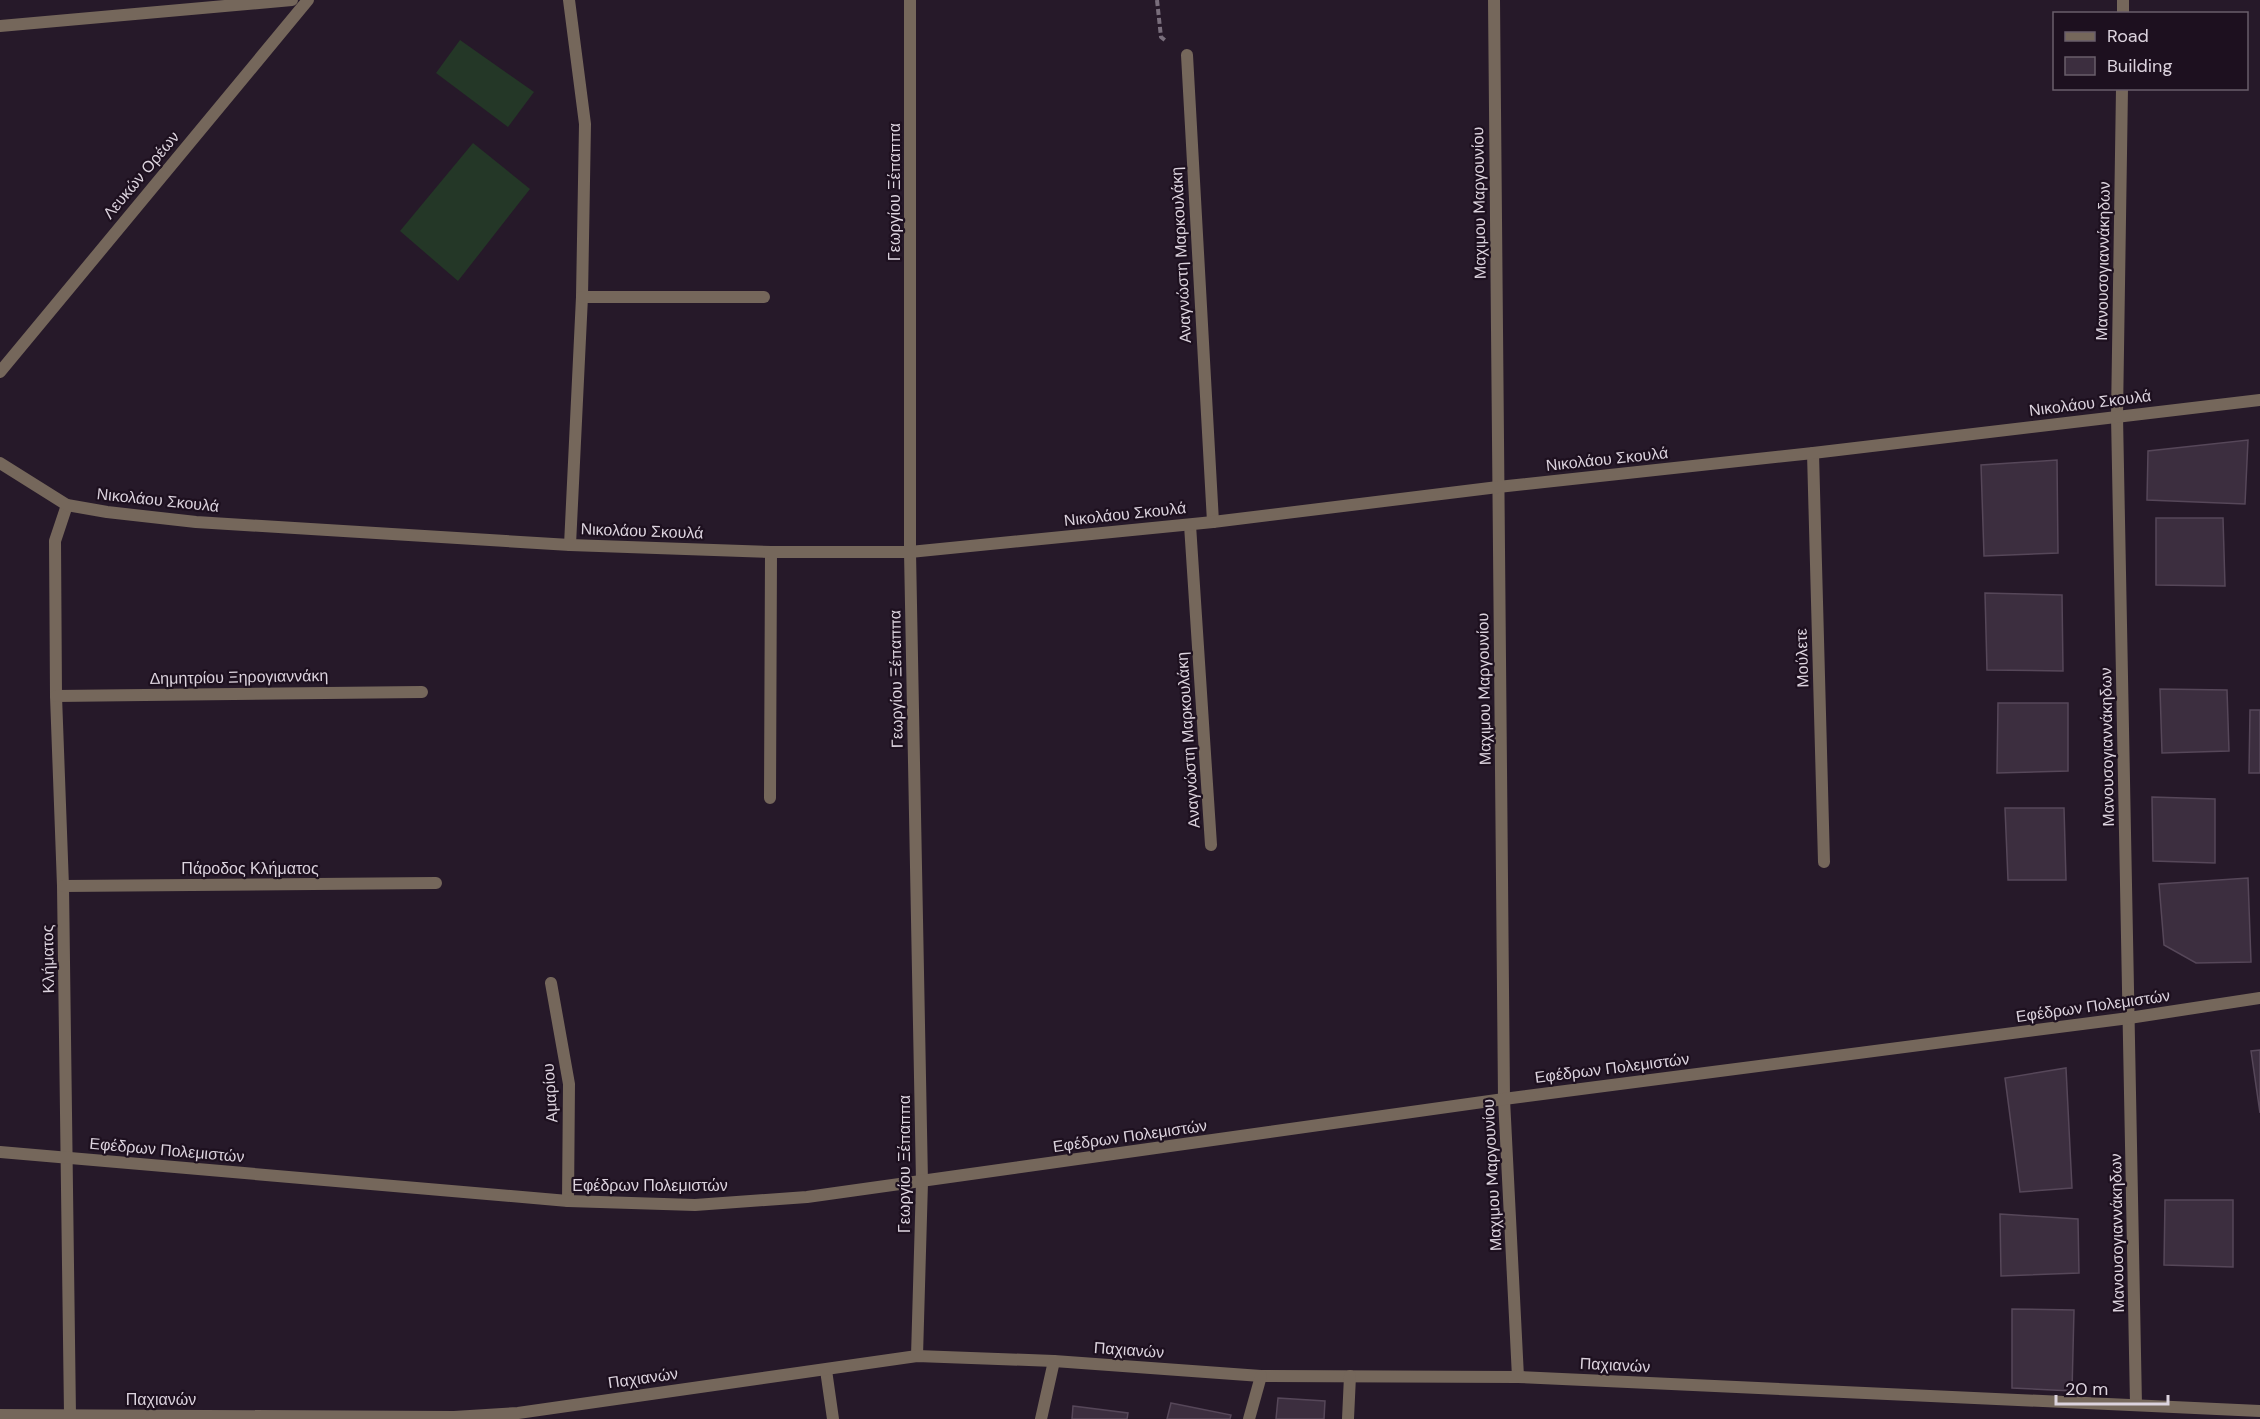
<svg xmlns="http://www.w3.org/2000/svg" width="2260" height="1419" font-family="'DM Sans',sans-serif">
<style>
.pitch{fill:#243727}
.building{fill:#3c2e3f;stroke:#564759;stroke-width:1.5}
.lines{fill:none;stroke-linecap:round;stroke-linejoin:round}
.path{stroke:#796e7c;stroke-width:4;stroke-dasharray:6 3;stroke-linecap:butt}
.service{stroke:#75675b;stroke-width:12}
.minor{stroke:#75675b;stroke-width:12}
.tertiary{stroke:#75675b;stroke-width:12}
.labels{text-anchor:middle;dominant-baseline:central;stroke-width:4.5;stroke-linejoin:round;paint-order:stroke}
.street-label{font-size:16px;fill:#dcd3de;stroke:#1d101f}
</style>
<rect width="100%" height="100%" fill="#261929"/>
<g class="pitch">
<polygon points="460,40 534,92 508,127 436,73"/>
<polygon points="473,143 530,189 458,281 400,231"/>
</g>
<g class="building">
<polygon points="2248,440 2245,504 2147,500 2148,451"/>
<polygon points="2057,460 2058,553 1984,556 1981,465"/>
<polygon points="2156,518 2223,518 2225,586 2156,585"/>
<polygon points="1985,593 2062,595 2063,671 1987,670"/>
<polygon points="2160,689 2227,690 2229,751 2162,753"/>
<polygon points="1998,703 2068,703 2068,771 1997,773"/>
<polygon points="2250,710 2260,710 2260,773 2249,773"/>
<polygon points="2152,797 2215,799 2215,863 2153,861"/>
<polygon points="2005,808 2064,808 2066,880 2008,880"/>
<polygon points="2248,878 2251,962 2196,963 2164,945 2159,884"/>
<polygon points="2260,1050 2260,1113 2251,1051"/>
<polygon points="2066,1068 2072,1188 2020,1192 2005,1078"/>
<polygon points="2165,1200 2233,1200 2233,1267 2164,1265"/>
<polygon points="2000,1214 2078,1219 2079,1273 2001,1276"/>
<polygon points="2012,1309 2074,1310 2072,1391 2012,1388"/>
<polygon points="1278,1398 1325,1401 1324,1419 1276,1419"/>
<polygon points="1171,1403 1231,1415 1230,1419 1167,1419"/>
<polygon points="1073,1406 1128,1413 1127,1419 1072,1419"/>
</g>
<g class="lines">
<polyline class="path" points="1157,0 1161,37 1166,41"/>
<polyline class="service" points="551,983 569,1084 568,1201"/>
<g class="minor">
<polyline points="569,0 585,124 582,297 570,545"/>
<polyline points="910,0 910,552 922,1182 917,1356"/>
<polyline points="1494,0 1504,1099 1518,1377"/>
<polyline points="2123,14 2123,0"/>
<polyline points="0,26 292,0"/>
<polyline points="1187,55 1213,522"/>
<polyline points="2122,88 2117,416 2136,1405"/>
<polyline points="582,297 764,297"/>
<polyline points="0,372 308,0"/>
<polyline points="1813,453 1824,862"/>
<polyline points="67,505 55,541 56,696 63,886 70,1415"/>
<polyline points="1190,525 1211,845"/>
<polyline points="56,696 422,692"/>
<polyline points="770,798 771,552"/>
<polyline points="63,886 436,883"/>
<polyline points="826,1370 833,1419"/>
<polyline points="0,1415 454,1417 518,1413 917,1356 1054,1361 1261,1376 1518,1377 2260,1411"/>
<polyline points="1041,1419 1054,1361"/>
<polyline points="1249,1419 1261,1376"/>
<polyline points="1348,1419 1350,1376"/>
</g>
<g class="tertiary">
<polyline points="0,463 67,505 107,512 196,522 570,545 771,552 910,552 1213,522 1498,487 1813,453 2260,400"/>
<polyline points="0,1152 568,1201 695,1205 807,1197 1504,1099 2129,1018 2260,998"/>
</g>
</g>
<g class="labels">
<g class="street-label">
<text transform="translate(141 175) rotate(-50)">Λευκών Ορέων</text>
<text transform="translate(894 192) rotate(-90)">Γεωργίου Ξέπαππα</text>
<text transform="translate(1479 203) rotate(-91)">Μαχιμου Mαργουνίου</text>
<text transform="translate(1181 255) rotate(-93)">Αναγνώστη Μαρκουλάκη</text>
<text transform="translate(2103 261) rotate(-89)">Μανουσογιαννάκηδων</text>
<text transform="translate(2090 403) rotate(-7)">Νικολάου Σκουλά</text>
<text transform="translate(1607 459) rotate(-6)">Νικολάου Σκουλά</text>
<text transform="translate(158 500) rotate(6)">Νικολάου Σκουλά</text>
<text transform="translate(1125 514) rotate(-6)">Νικολάου Σκουλά</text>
<text transform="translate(642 531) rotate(2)">Νικολάου Σκουλά</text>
<text transform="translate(1802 658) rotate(-92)">Μούλετε</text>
<text transform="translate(239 677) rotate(-1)">Δημητρίου Ξηρογιαννάκη</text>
<text transform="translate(896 679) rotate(-91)">Γεωργίου Ξέπαππα</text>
<text transform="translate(1484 689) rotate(-91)">Μαχιμου Mαργουνίου</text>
<text transform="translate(1188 740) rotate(-94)">Αναγνώστη Μαρκουλάκη</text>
<text transform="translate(2107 747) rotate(-91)">Μανουσογιαννάκηδων</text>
<text x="250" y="868">Πάροδος Κλήματος</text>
<text transform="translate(48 959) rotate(-91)">Κλήματος</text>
<text transform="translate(2093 1006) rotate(-8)">Εφέδρων Πολεμιστών</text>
<text transform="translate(1612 1068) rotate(-7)">Εφέδρων Πολεμιστών</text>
<text transform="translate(550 1093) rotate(-94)">Αμαρίου</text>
<text transform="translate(1130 1136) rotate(-8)">Εφέδρων Πολεμιστών</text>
<text transform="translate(167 1150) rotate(5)">Εφέδρων Πολεμιστών</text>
<text transform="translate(904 1164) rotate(-90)">Γεωργίου Ξέπαππα</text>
<text transform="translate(1492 1175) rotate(-93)">Μαχιμου Mαργουνίου</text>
<text x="650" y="1185">Εφέδρων Πολεμιστών</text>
<text transform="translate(2117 1233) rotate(-91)">Μανουσογιαννάκηδων</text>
<text transform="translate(1129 1350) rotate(4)">Παχιανών</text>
<text transform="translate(1615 1365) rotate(3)">Παχιανών</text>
<text transform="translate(643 1378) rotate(-8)">Παχιανών</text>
<text x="161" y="1399">Παχιανών</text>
</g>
</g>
<rect x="2053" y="12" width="195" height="78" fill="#1d101f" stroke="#695e6b" stroke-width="1.5"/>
<rect x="2065" y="32" width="30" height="9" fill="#75675b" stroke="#695e6b" stroke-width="1.5"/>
<text x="2107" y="42" font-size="18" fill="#dcd3de">Road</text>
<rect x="2065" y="57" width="30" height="18" fill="#3c2e3f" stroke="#695e6b" stroke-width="1.5"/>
<text x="2107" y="72" font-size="18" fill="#dcd3de">Building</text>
<path d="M2056 1395v9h112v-9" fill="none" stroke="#dcd3de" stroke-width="3"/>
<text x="2065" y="1395" font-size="18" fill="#dcd3de" stroke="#1d101f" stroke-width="4.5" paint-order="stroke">20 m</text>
</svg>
